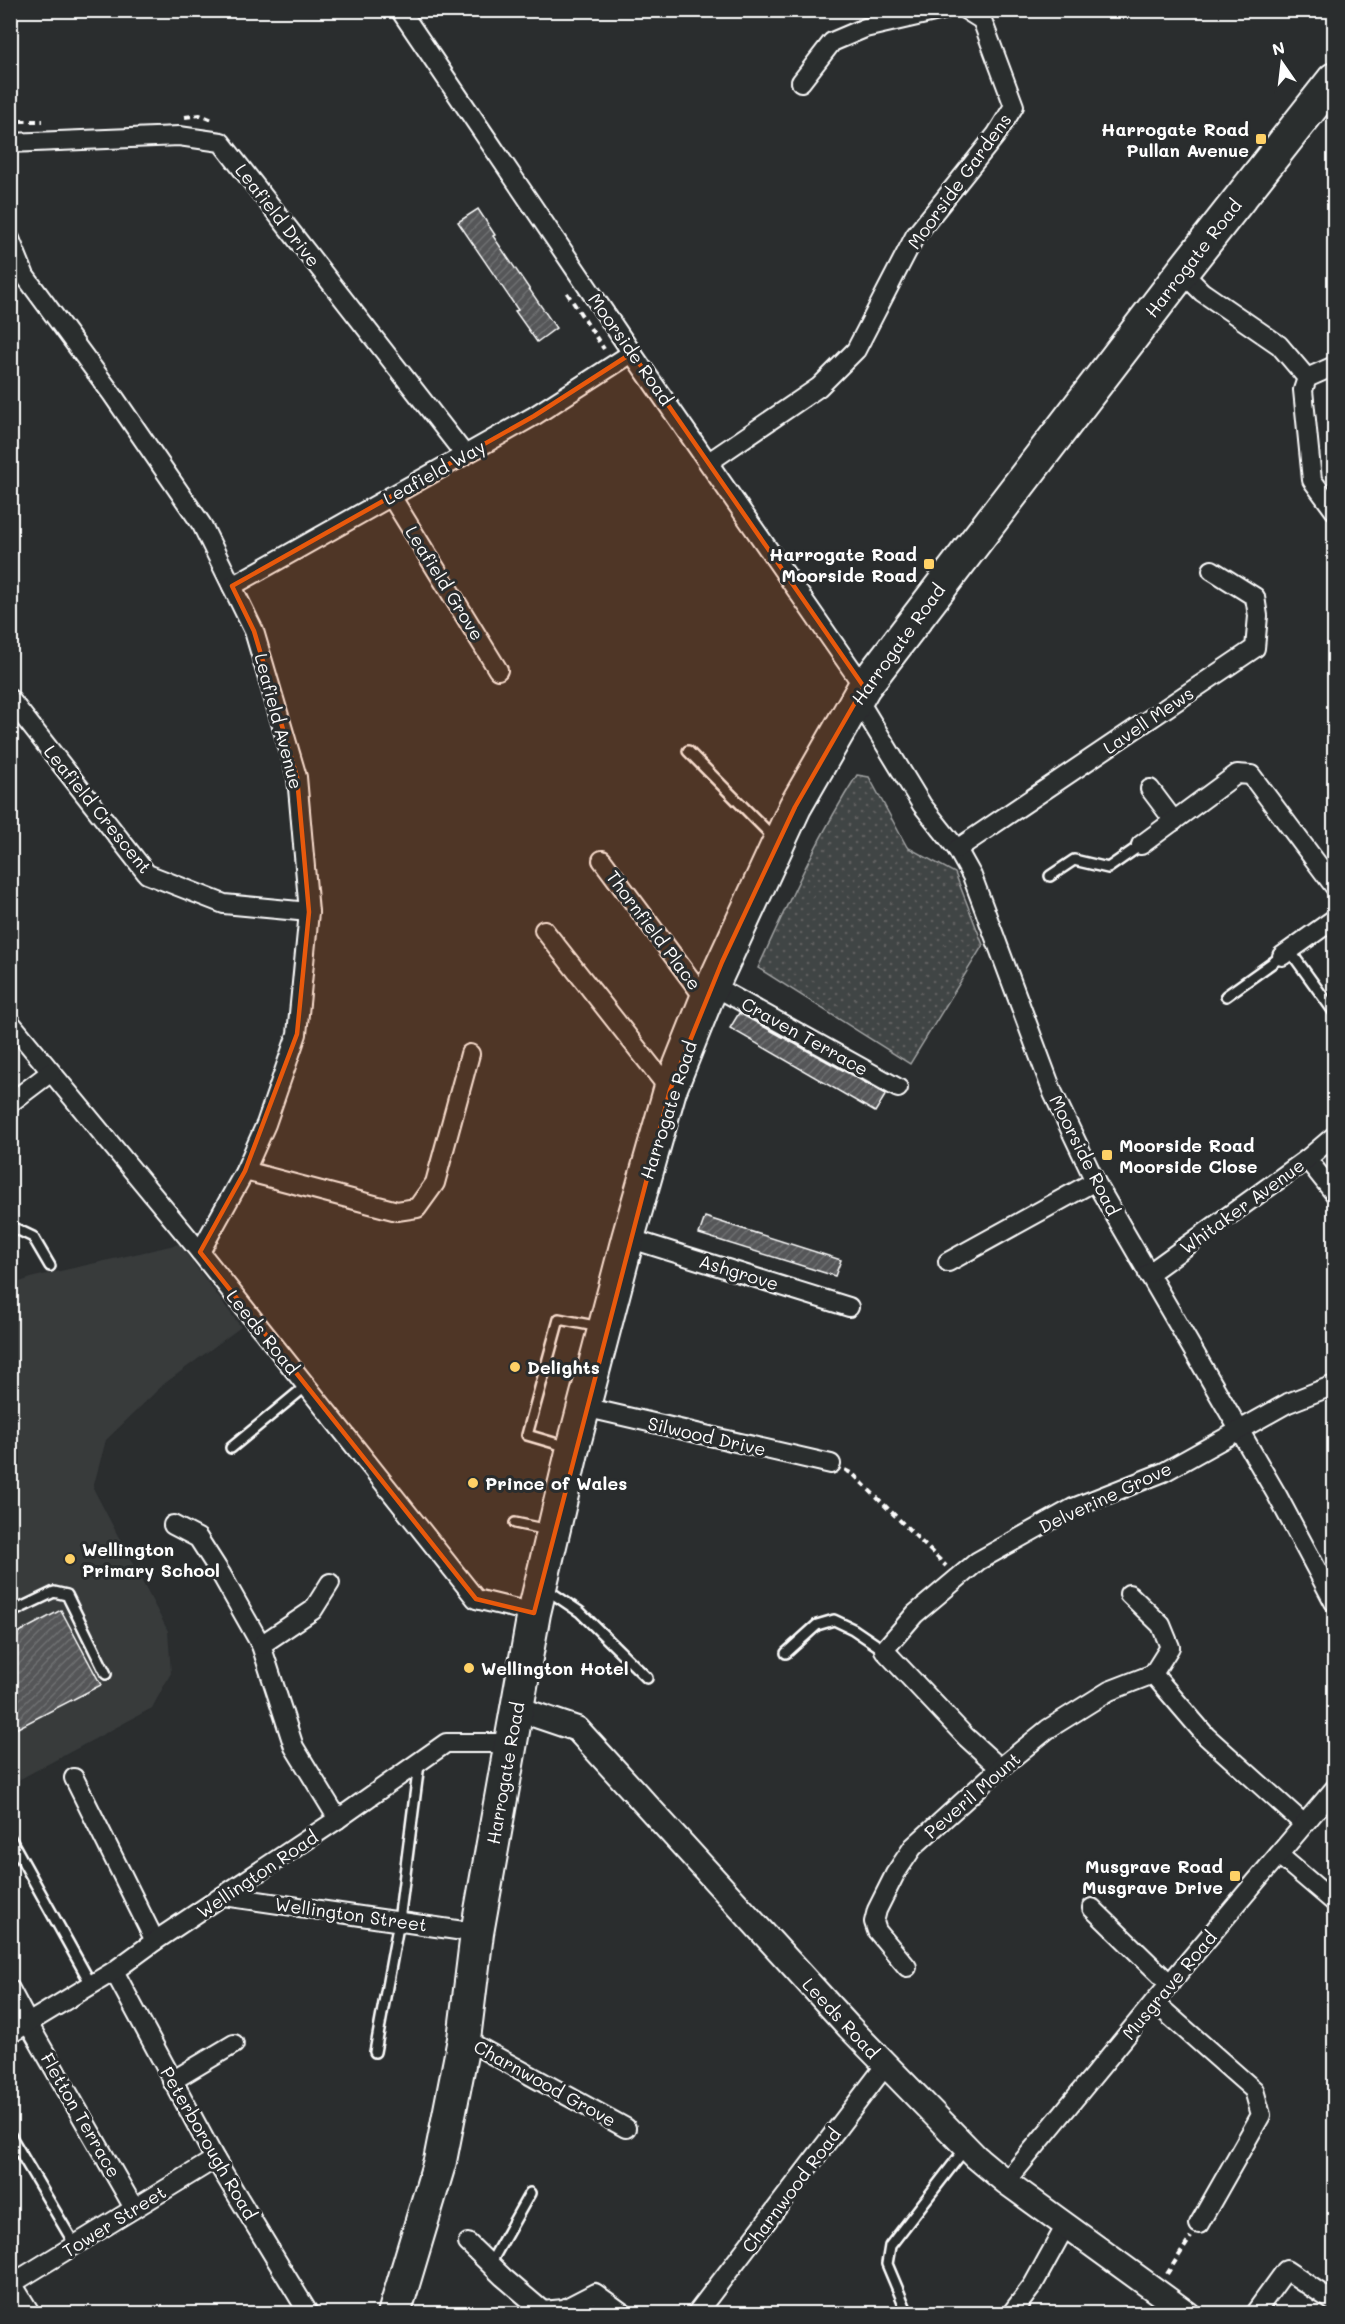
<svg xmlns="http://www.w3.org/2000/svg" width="1345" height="2324" font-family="Mali,sans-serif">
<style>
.built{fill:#373a3b}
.garden{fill:url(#garden-dots);stroke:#a0a2a2;stroke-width:1.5}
.building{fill:url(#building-hatch);stroke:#fff;stroke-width:1.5}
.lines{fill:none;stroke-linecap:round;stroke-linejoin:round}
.lane-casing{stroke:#fff;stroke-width:14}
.street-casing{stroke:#fff;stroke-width:22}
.secondary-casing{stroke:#fff;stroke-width:28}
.highway-casing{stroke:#fff;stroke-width:36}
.path{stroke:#fff;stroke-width:4;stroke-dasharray:6 4.5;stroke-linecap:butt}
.lane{stroke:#2a2d2e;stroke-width:9}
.street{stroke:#2a2d2e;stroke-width:18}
.secondary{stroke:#2a2d2e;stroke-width:24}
.highway{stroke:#2a2d2e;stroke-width:32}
.marked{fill:#e8590c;fill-opacity:0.2;stroke:#e8590c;stroke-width:4.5;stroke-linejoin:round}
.poi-dot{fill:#ffd166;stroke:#2a2d2e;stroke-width:2}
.labels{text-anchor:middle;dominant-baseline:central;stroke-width:6;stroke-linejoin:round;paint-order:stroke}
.poi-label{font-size:18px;font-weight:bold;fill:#fff;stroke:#2a2d2e;text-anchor:start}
.street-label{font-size:18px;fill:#fff;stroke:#2a2d2e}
</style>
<defs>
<pattern id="garden-dots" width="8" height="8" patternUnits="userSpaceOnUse" patternTransform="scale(1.5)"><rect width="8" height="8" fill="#414445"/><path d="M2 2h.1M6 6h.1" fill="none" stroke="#5e6061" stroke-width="1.8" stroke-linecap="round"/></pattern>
<pattern id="building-hatch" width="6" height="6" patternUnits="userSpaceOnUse" patternTransform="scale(1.5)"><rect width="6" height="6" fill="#555758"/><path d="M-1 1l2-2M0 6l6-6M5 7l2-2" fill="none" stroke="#6e7071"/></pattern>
</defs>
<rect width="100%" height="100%" fill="#2a2d2e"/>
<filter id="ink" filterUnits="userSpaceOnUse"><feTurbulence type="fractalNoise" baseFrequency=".0167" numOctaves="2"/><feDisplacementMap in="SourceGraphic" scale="12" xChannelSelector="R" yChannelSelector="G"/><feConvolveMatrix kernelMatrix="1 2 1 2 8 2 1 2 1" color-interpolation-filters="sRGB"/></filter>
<g filter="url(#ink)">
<polygon class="built" points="179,1244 241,1327 164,1384 106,1440 93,1488 168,1631 171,1673 152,1708 11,1784 11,1285 34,1277"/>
<path class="garden" d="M857 775 869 777 907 847 955 873 983 945 910 1064 758 968C788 903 818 836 857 775Z"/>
<g class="building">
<polygon points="478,209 495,235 493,236 556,328 537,342 515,311 518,310 458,222"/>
<polygon points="739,1013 886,1094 875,1112 730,1028"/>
<polygon points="705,1217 841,1260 835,1276 699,1234"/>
<polygon points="61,1610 101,1685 10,1732 10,1637"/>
</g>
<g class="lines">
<g class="lane-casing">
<g id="lane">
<polyline points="688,751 775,839"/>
<polyline points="1050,876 1074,860 1108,868 1141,845"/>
<polyline points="1290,951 1334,1012"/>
<polyline points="1226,996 1282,956"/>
<polyline points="10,1226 33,1237 50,1266"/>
<polyline points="568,1447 527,1435 559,1319 600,1327"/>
<polyline points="231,1448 306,1386"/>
<polyline points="515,1523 548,1530"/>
<polyline points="546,1589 580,1612 647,1678"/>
<polyline points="10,1613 54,1592 67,1595 106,1674"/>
<polyline points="786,1653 817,1625 834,1620 853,1629 884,1650"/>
<polyline points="10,1838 91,1984"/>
<polyline points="375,2052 399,1921 419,1764"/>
<polyline points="10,2135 75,2245"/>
<polyline points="490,2264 530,2193"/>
<polyline points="906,2309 887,2264 890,2246 965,2149"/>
</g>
</g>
<g class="street-casing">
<g id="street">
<polyline points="400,10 632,353 864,687"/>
<polyline points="801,82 832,42 865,28 943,10"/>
<polyline points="10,143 179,136 221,142 465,455"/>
<polyline points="10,239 25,276 112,394 202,525 254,631 297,777 309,912 297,1034 266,1124 245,1171 200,1252"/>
<polyline points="1182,272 1202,292 1279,345 1307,378"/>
<polyline points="1334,366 1307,378 1303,390 1312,480 1334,510"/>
<polyline points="709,462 819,387 856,350 915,236 996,135 1014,106 982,20 966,10"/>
<polyline points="391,496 498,670"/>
<polyline points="232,586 534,416 632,353"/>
<polyline points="857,698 922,805 957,849 972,876 1053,1093 1095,1181 1277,1495 1334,1602"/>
<polyline points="10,699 147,874 224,904 309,912"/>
<polyline points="1150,789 1174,821"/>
<polyline points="1141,845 1237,774 1251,775 1334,886"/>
<polyline points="957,849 1255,648 1258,616 1255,597 1212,570"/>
<polyline points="602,860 706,1000"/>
<polyline points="544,930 670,1090"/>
<polyline points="1282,956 1334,919"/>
<polyline points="712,985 898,1088"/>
<polyline points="10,1022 200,1252 476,1599 534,1613"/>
<polyline points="10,1103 51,1072"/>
<polyline points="1307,1159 1334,1193"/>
<polyline points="245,1171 397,1211 417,1208 435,1183 470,1054"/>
<polyline points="628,1238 849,1307"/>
<polyline points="948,1262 1095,1181"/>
<polyline points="1148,1274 1307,1159 1334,1136"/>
<polyline points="584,1407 831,1464"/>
<polyline points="173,1525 198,1538 221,1574 261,1645 294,1747 338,1819"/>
<polyline points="1129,1594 1161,1625 1170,1647 1153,1674"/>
<polyline points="261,1645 313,1610 330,1583"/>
<polyline points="1000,1768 966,1737 884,1650 915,1614 978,1561 1073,1508 1164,1472 1288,1403 1334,1385"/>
<polyline points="74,1778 155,1941"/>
<polyline points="1280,1856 1334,1902"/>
<polyline points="224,1896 477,1933"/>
<polyline points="1092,1908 1170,1984"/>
<polyline points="907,1967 877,1931 874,1922 877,1910 895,1874 913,1847 1000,1768 1048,1729 1109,1691 1153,1674 1206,1736 1304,1824"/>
<polyline points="114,1971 215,2159 309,2314"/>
<polyline points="10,1989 28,2023 134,2208"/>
<polyline points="1154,2002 1254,2090 1261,2115 1199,2224"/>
<polyline points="10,2034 114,1971 155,1941 338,1819 446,1743 510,1743"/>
<polyline points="464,2039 626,2128"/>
<polyline points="172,2081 234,2044"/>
<polyline points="1006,2182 1154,2002 1334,1789"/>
<polyline points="468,2243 503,2277 543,2311 564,2309 595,2293 624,2314"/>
<polyline points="10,2280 31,2314"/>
<polyline points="13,2283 215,2159"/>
<polyline points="696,2314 885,2066"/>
<polyline points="1011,2314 1033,2285 1066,2225"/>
<polyline points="1254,2314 1286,2270 1334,2302"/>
</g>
</g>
<g class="secondary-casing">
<polyline id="secondary" points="515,1708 577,1729 849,2027 976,2157 1006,2182 1188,2314"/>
</g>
<g class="highway-casing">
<polyline id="highway" points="394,2314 440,2161 464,2039 477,1933 534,1613 573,1448 628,1238 670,1090 706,1000 795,807 864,687 1182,272 1334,79"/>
</g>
<g class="path">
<polyline points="185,117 200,115 215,121"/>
<polyline points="10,121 43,121"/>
<polyline points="567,293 604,349"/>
<polyline points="845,1470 853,1474 946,1566"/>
<polyline points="1167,2274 1191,2237"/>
</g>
<use href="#lane" class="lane"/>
<use href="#street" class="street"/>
<use href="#secondary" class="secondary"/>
<use href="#highway" class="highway"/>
</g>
</g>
<path class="marked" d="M632 353 864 687 795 807 722 962 670 1090 534 1613 476 1599 200 1252 245 1171 297 1034 309 912 297 777 254 631 232 586 534 416Z"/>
<g class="poi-dot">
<rect x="1255" y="133" width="12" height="12" rx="3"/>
<rect x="923" y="558" width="12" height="12" rx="3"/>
<rect x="1101" y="1149" width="12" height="12" rx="3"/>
<circle cx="515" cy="1367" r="6"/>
<circle cx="473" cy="1483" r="6"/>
<circle cx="70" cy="1559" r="6"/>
<circle cx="469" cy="1668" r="6"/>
<rect x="1229" y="1870" width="12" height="12" rx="3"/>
</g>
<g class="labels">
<g class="poi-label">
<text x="1249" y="129" text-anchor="end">Harrogate Road<tspan x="1249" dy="21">Pullan Avenue</tspan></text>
<text x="917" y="554" text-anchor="end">Harrogate Road<tspan x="917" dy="21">Moorside Road</tspan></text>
<text x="1119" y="1145">Moorside Road<tspan x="1119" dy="21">Moorside Close</tspan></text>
<text x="527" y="1367">Delights</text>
<text x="485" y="1483">Prince of Wales</text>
<text x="82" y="1549">Wellington<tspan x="82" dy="21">Primary School</tspan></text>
<text x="481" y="1668">Wellington Hotel</text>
<text x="1223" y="1866" text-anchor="end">Musgrave Road<tspan x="1223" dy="21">Musgrave Drive</tspan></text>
</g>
<g class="street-label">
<text transform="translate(959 181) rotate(-54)">Moorside Gardens</text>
<text transform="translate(278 215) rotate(52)">Leafield Drive</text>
<text transform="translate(1193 258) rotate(-52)">Harrogate Road</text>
<text transform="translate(631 349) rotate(55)">Moorside Road</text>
<text transform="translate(434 472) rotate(-29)">Leafield Way</text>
<text transform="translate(445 583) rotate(58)">Leafield Grove</text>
<text transform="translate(898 644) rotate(-54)">Harrogate Road</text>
<text transform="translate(1148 720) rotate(-34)">Lavell Mews</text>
<text transform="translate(279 721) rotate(75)">Leafield Avenue</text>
<text transform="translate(98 809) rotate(51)">Leafield Crescent</text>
<text transform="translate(654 930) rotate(53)">Thornfield Place</text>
<text transform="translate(805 1036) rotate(29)">Craven Terrace</text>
<text transform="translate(668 1110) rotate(-72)">Harrogate Road</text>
<text transform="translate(1085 1155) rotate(63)">Moorside Road</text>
<text transform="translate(1242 1206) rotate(-36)">Whitaker Avenue</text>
<text transform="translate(739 1272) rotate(17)">Ashgrove</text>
<text transform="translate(263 1332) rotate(51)">Leeds Road</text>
<text transform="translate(707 1436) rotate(13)">Silwood Drive</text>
<text transform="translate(1105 1497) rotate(-25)">Delverine Grove</text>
<text transform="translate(505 1773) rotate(-80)">Harrogate Road</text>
<text transform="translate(972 1795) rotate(-41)">Peveril Mount</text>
<text transform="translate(257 1874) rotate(-34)">Wellington Road</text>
<text transform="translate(351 1914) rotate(8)">Wellington Street</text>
<text transform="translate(1169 1985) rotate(-50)">Musgrave Road</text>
<text transform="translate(841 2018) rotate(47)">Leeds Road</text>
<text transform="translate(545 2083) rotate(29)">Charnwood Grove</text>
<text transform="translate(81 2115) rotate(60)">Fletton Terrace</text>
<text transform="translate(209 2143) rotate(60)">Peterborough Road</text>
<text transform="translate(791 2190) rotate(-53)">Charnwood Road</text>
<text transform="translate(114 2221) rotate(-32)">Tower Street</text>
</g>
</g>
<rect width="1345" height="2324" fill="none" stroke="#2a2d2e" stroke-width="36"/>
<rect x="18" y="18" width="1309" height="2288" fill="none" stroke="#fff" stroke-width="2" filter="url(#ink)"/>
<g transform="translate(1282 63) rotate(346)" stroke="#2a2d2e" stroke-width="4.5" paint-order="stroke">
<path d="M0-4.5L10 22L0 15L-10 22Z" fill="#ffffff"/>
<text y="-9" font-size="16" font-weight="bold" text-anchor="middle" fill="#ffffff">N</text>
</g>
</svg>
